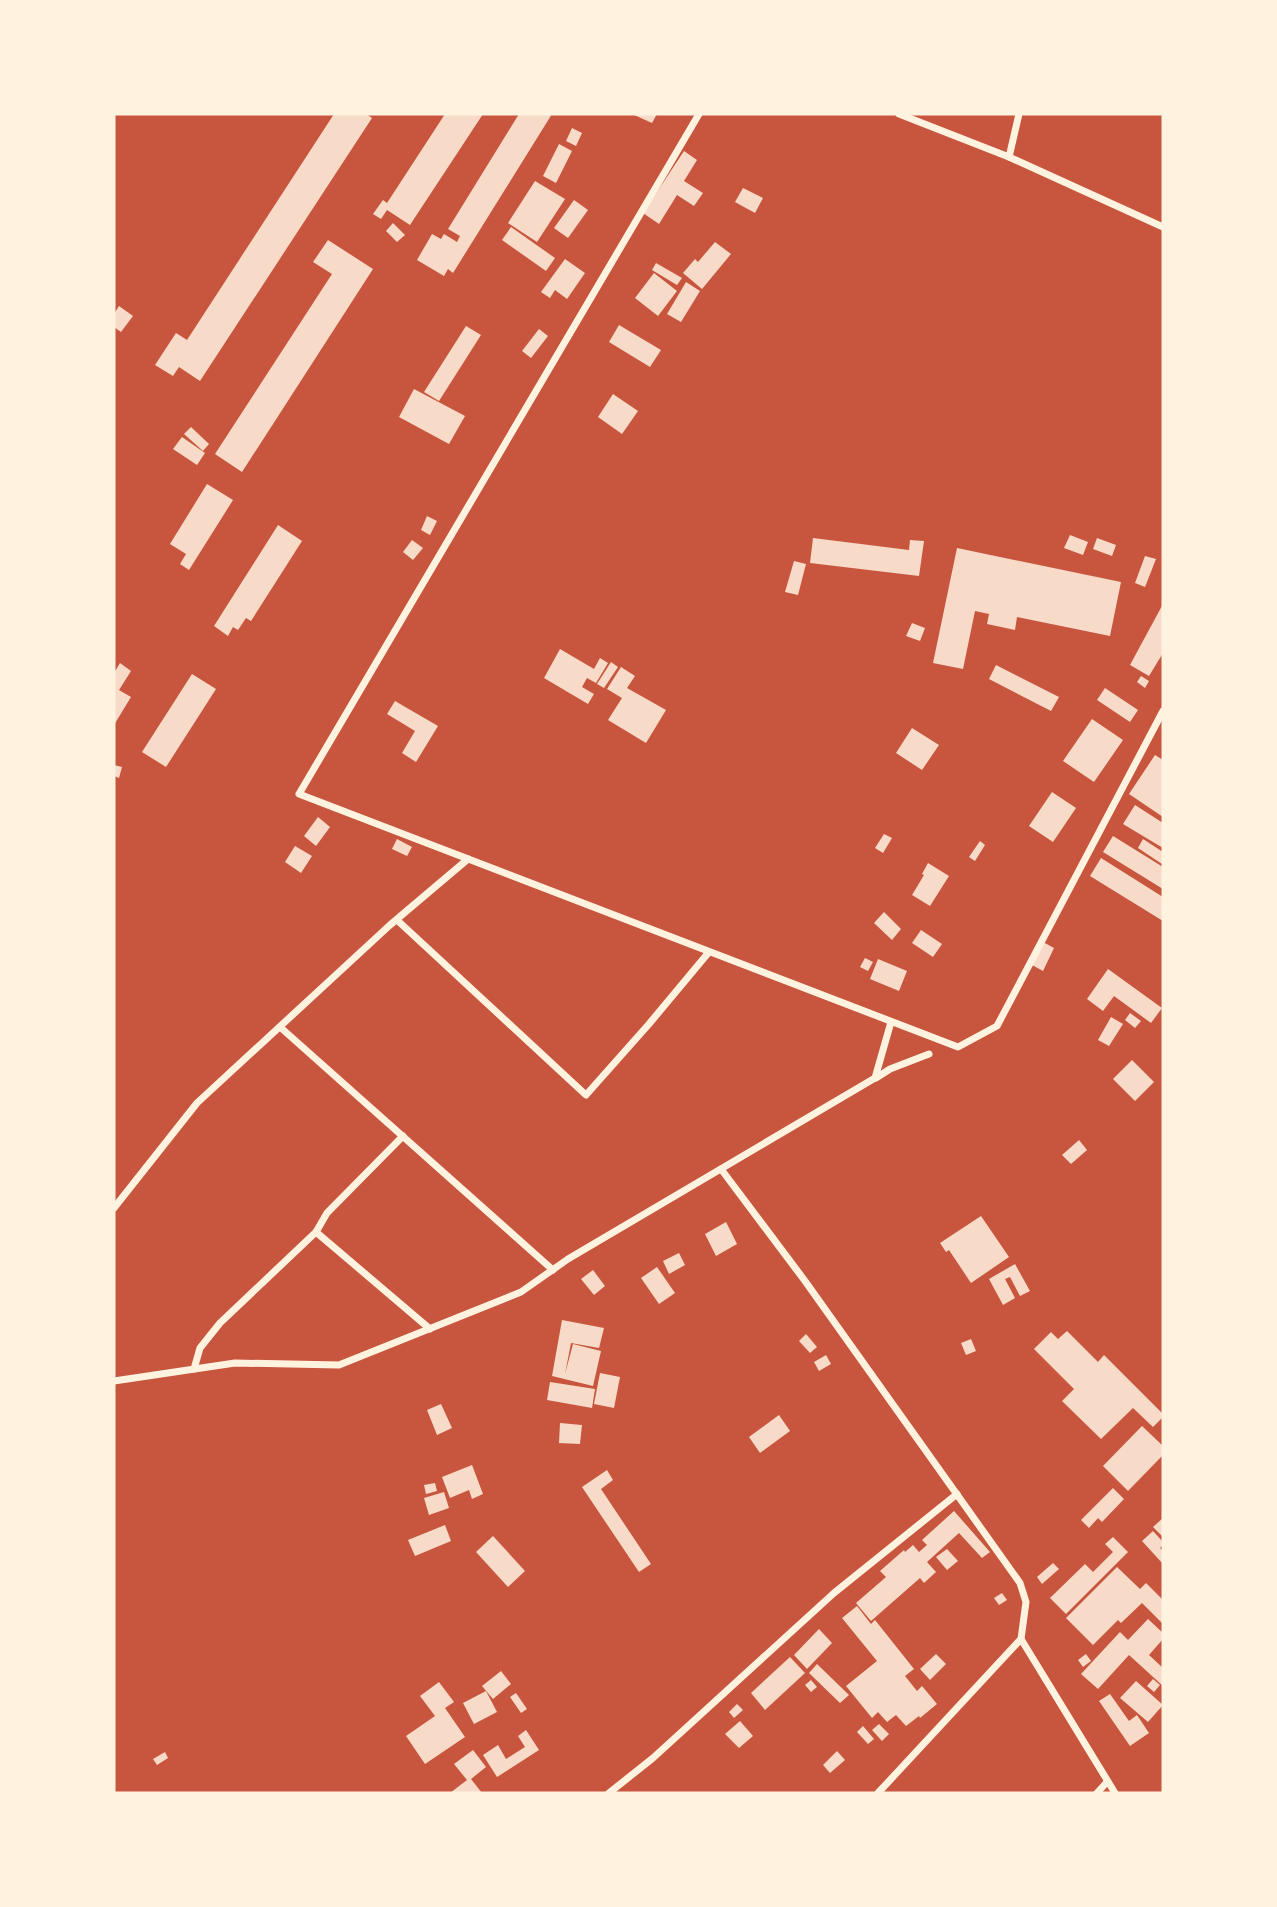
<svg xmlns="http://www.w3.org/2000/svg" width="1277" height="1907" font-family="Helvetica,sans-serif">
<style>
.building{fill:#f7dbc8}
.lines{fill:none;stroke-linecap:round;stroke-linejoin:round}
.minor{stroke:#fff3e0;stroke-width:7}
</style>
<rect width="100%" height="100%" fill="#c8553d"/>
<g class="building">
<polygon points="334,114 366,114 372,118 200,381 179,367 173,376 155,365 176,333 187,340"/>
<polygon points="445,114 483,114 410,225 387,210 381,219 373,214 383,200 387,203"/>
<polygon points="519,114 552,114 453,273 448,269 444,276 417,260 432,234 441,239 444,234 457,242 460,236 448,229"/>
<polygon points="632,114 657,114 652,123"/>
<polygon points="572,128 582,133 576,146 566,141"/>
<polygon points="559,144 572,151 556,183 543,176"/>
<polygon points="684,151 697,160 684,181 703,193 694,206 677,195 659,224 643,213"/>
<polygon points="535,181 565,199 537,242 508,223"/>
<polygon points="743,188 763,198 755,213 735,202"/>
<polygon points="574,200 588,210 568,238 554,228"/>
<polygon points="393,223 405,235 397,242 386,231"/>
<polygon points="511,227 555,258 546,271 502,240"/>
<polygon points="328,240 373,269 242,472 215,454 332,274 313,262"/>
<polygon points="715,242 731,254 702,289 683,273 695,259 698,262"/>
<polygon points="565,259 585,273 567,299 555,290 550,298 541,292"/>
<polygon points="656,263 682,278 677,285 652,270"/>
<polygon points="654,273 677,291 658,316 635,298"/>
<polygon points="686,282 700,291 681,322 667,314"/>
<polygon points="119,306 133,316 121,332 114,327 114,314"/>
<polygon points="619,325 661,350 650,367 609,342"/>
<polygon points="466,326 481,335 439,401 424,392"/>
<polygon points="539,329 548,336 531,358 522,351"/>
<polygon points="414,389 465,416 449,444 399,417"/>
<polygon points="613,394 638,411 622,434 598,417"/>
<polygon points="191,427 209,444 203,451 184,434"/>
<polygon points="182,437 205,453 197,465 173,449"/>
<polygon points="207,484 233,500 189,570 180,564 186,554 170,544"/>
<polygon points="427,516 437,521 430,535 421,530"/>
<polygon points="278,525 302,541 251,621 246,618 238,630 233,627 228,636 214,626"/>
<polygon points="1070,535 1088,542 1083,555 1064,548"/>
<polygon points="813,538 909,550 910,540 924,541 919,576 810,563"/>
<polygon points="1097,538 1116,545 1112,556 1093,549"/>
<polygon points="412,540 423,548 413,560 403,552"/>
<polygon points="957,548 1121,582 1110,636 1017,617 1015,630 987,624 989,614 975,611 963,669 933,663"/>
<polygon points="1145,556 1156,559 1145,587 1135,583"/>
<polygon points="794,561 806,564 798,595 785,592"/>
<polygon points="1163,604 1163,653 1149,676 1130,665"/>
<polygon points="912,623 925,628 920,641 906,636"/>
<polygon points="560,649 594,669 600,658 608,663 596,683 587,678 582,687 594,694 588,704 544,678"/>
<polygon points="611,662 618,667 604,688 597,684"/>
<polygon points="120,663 131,671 119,690 131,697 114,725 114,673"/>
<polygon points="996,665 1059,697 1051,711 989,679"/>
<polygon points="621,667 635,676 627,688 666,710 646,743 608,720 622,698 607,689"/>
<polygon points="192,674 216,689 166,767 142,752"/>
<polygon points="1141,676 1149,681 1145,688 1137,682"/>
<polygon points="1105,688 1138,710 1130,722 1097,700"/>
<polygon points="395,701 438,726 416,762 402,753 415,731 387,714"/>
<polygon points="1092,719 1123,740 1094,782 1063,761"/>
<polygon points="912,728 939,745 922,770 896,753"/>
<polygon points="1155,755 1163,760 1163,817 1129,794"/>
<polygon points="114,765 122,767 119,778 114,776"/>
<polygon points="1052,792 1076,808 1053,842 1029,826"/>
<polygon points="1135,805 1163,823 1163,848 1123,824"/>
<polygon points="318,817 330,827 316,846 304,836"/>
<polygon points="884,834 892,838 883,853 875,848"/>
<polygon points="1113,836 1163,867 1163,889 1103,852"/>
<polygon points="397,839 412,847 407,856 392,849"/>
<polygon points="1143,839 1163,852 1163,861 1162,864 1138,848"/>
<polygon points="980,841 985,845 975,861 969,857"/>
<polygon points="295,846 312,856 301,873 285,862"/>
<polygon points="1101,858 1163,897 1163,921 1090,876"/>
<polygon points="928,863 949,876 930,906 912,895 924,875 922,874"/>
<polygon points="884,912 901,929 892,940 874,923"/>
<polygon points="921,930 942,944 933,957 912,943"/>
<polygon points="1043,942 1054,948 1043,971 1032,965"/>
<polygon points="865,958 873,962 868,971 860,967"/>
<polygon points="878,959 907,971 899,991 870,979"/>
<polygon points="1108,969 1162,1008 1151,1023 1114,996 1103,1011 1087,999"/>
<polygon points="1130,1013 1141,1021 1135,1028 1125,1020"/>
<polygon points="1111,1017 1123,1024 1109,1046 1098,1040"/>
<polygon points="1132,1060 1154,1082 1135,1101 1113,1079"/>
<polygon points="1079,1140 1087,1150 1071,1164 1062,1155"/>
<polygon points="981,1216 1009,1257 971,1283 949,1250 946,1252 940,1243"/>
<polygon points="726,1222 737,1244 716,1256 705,1234"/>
<polygon points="679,1253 685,1265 669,1274 663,1261"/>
<polygon points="1015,1264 1030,1291 1020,1296 1010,1277 1005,1279 1015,1298 1003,1305 989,1279"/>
<polygon points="657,1267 675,1293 659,1304 641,1278"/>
<polygon points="593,1270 605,1286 594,1295 581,1279"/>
<polygon points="562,1320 604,1328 599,1348 571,1343 565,1374 573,1344 601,1351 593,1386 552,1376"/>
<polygon points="1067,1331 1098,1362 1104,1355 1163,1414 1163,1417 1153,1427 1133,1408 1101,1439 1062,1401 1074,1389 1034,1349 1051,1332 1058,1339"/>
<polygon points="806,1334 817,1347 810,1353 799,1341"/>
<polygon points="971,1339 976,1351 966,1355 961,1343"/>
<polygon points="826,1355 831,1364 819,1371 814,1362"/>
<polygon points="600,1373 620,1377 614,1408 594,1404"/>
<polygon points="550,1382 595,1389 592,1408 547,1400"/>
<polygon points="441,1404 452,1428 437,1435 427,1410"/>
<polygon points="779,1415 790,1431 760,1453 749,1437"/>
<polygon points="560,1423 582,1425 580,1444 559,1443"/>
<polygon points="1142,1426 1163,1446 1163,1455 1128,1491 1103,1466"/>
<polygon points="472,1465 483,1494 472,1499 469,1490 450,1498 442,1477"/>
<polygon points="607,1470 613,1480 601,1489 651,1564 639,1572 582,1487"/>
<polygon points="435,1483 437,1491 426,1494 424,1485"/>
<polygon points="1113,1488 1124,1499 1102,1522 1098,1518 1089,1528 1081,1520"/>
<polygon points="444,1492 449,1508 429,1515 424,1498"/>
<polygon points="954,1511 990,1552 982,1558 959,1533 927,1562 936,1572 924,1583 920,1578 871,1621 856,1603 886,1577 880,1571 904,1550 905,1552 913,1545 919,1552 927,1545 922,1540"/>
<polygon points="1163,1518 1163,1537 1153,1527"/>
<polygon points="445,1525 451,1541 415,1556 408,1540"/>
<polygon points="1153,1531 1163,1542 1163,1545 1160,1548 1163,1551 1163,1564 1142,1541"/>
<polygon points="493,1536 525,1571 508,1587 476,1552"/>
<polygon points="1113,1537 1128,1552 1066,1614 1050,1598 1085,1564 1093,1572 1113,1552 1105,1544"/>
<polygon points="947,1549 958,1561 947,1570 936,1557"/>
<polygon points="1053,1563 1059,1569 1042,1584 1037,1577"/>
<polygon points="1117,1567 1140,1589 1146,1583 1163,1600 1163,1624 1142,1603 1121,1623 1118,1620 1093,1645 1066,1618"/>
<polygon points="1002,1593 1007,1600 999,1605 994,1598"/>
<polygon points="857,1606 871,1624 875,1620 914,1669 905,1676 917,1691 922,1686 937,1704 920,1718 919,1716 906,1726 896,1715 887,1722 878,1712 872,1718 846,1686 877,1661 842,1618"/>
<polygon points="1148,1619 1163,1633 1163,1639 1149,1655 1163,1668 1163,1686 1129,1655 1098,1689 1081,1674 1120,1632 1128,1640"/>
<polygon points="819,1629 832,1643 807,1669 794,1655"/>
<polygon points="936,1654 946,1664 930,1680 920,1669"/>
<polygon points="1086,1654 1091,1661 1083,1667 1078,1660"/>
<polygon points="790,1657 805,1673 765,1710 751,1693"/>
<polygon points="817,1664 849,1695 840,1703 809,1673"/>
<polygon points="501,1671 511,1684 493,1699 482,1686"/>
<polygon points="1153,1679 1160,1685 1154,1692 1147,1686"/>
<polygon points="811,1680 817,1687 811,1692 805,1685"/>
<polygon points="1136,1681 1163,1705 1148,1722 1120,1698"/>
<polygon points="439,1682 454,1702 445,1708 465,1737 425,1764 406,1736 435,1716 420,1696"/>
<polygon points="486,1691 497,1712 474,1724 463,1703"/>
<polygon points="516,1693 527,1709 521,1713 510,1697"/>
<polygon points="1110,1694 1129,1721 1137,1715 1149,1733 1130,1746 1099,1701"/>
<polygon points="737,1704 743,1710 734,1718 729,1712"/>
<polygon points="740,1721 753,1736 739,1748 725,1734"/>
<polygon points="879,1724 889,1734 882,1741 872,1730"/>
<polygon points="863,1726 874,1739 868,1744 857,1732"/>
<polygon points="526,1730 539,1750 497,1777 483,1755 498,1745 506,1759 525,1747 518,1736"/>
<polygon points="473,1750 486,1767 471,1779 482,1793 450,1793 467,1780 454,1764"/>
<polygon points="837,1751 845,1760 830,1773 823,1765"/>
<polygon points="165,1752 168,1758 157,1765 153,1759"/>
</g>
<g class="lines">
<g class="minor">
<polyline points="699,114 299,794 958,1047 997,1026 1163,711"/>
<polyline points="899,114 1009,157 1163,227"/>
<polyline points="1009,157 1019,114"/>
<polyline points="397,920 586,1095 649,1024 709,952"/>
<polyline points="280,1027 553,1270"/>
<polyline points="876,1078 890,1069 929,1054"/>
<polyline points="721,1169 805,1281 1020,1583 1026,1602 1021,1639"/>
<polyline points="114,1208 197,1103 390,925 468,859"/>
<polyline points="316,1232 430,1329"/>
<polyline points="194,1369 200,1348 220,1323 316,1232 327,1213 403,1136"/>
<polyline points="114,1381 235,1363 339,1365 521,1292 568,1259 875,1078 891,1022"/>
<polyline points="609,1793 653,1758 834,1593 957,1494"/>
<polyline points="878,1793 1021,1639 1115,1793"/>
<polyline points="1097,1793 1107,1782"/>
</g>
</g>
<rect width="1277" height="1907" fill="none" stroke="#fff3e0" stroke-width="231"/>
</svg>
